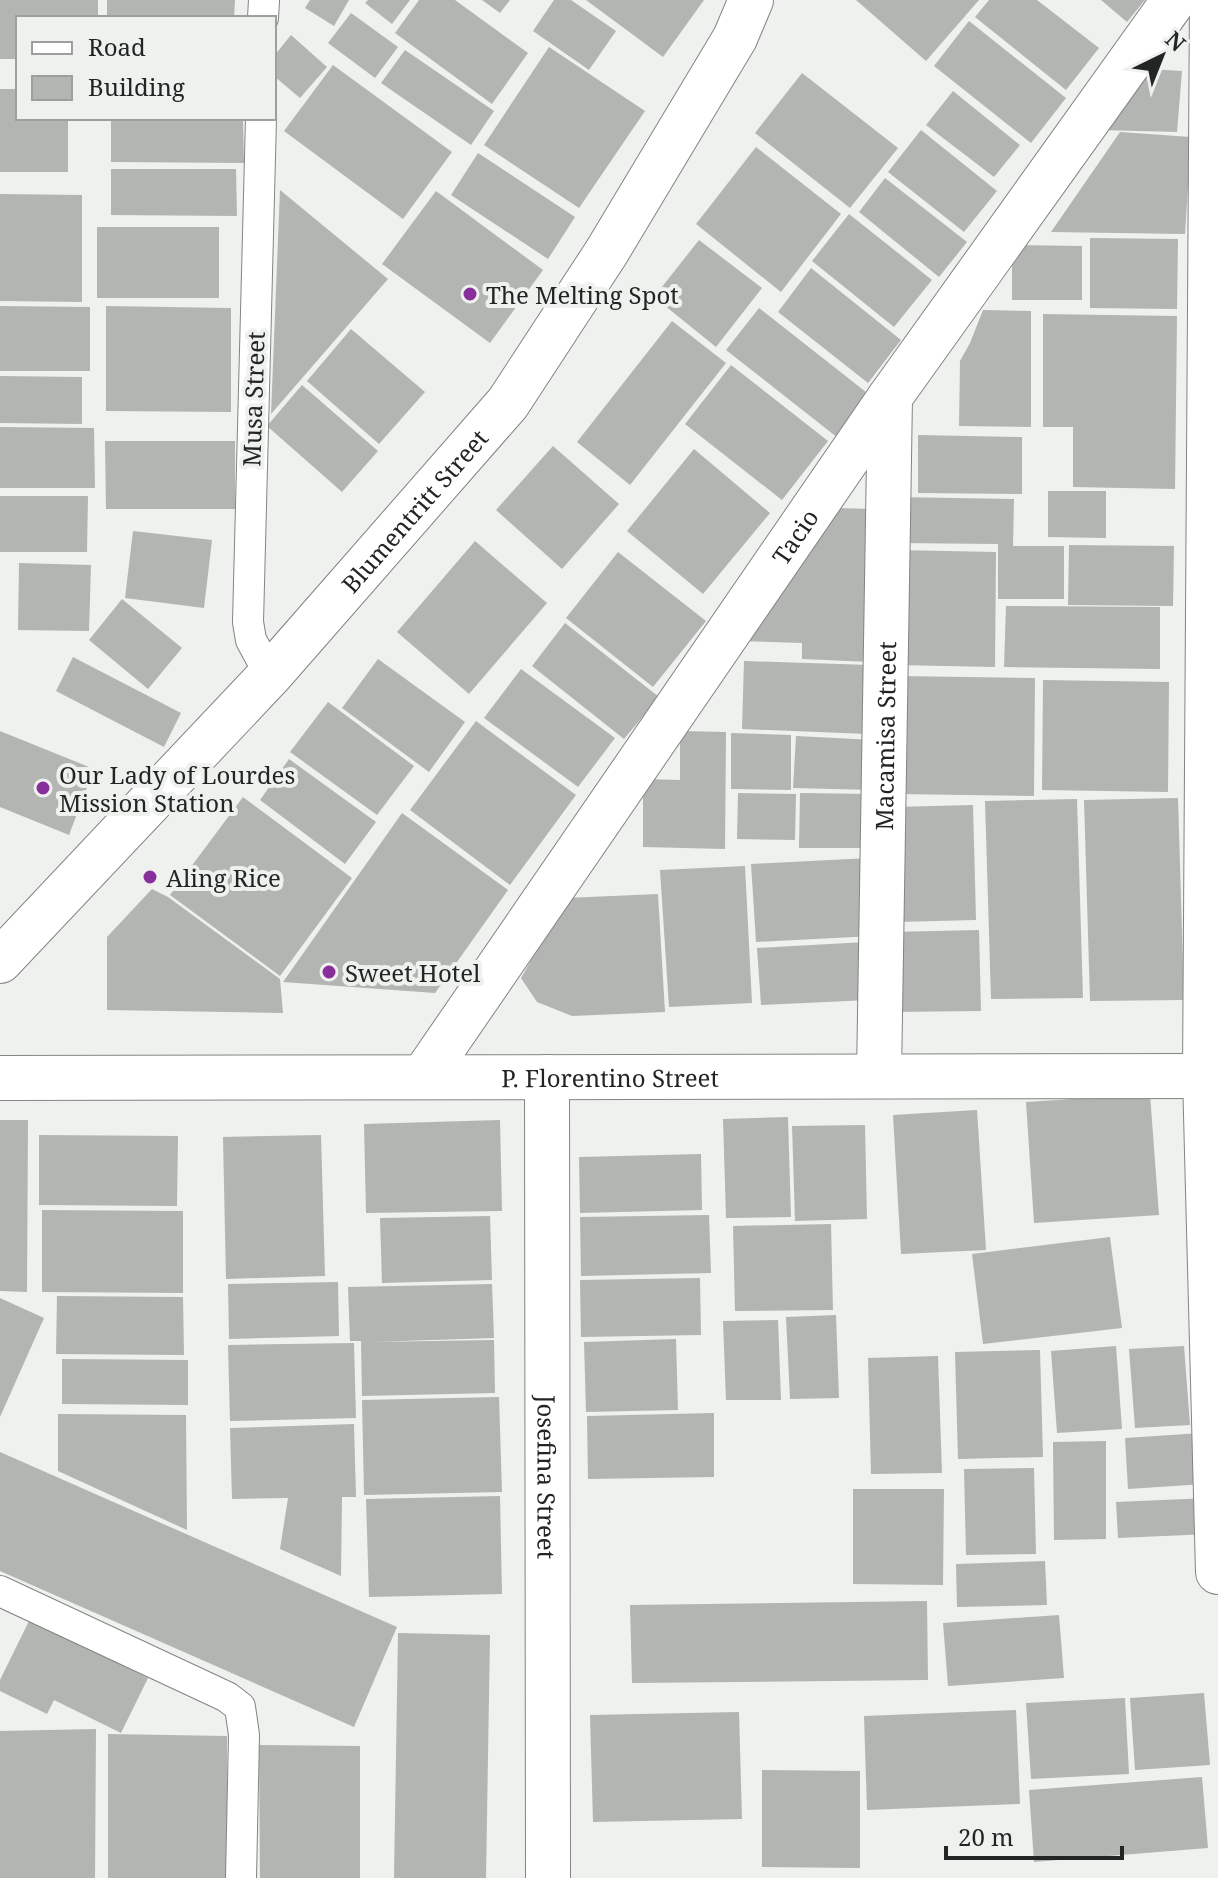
<svg xmlns="http://www.w3.org/2000/svg" width="1218" height="1878" font-family="'Noto Serif',serif">
<style>
.building{fill:#b2b5b2}
.lines{fill:none;stroke-linecap:round;stroke-linejoin:round}
.lane-casing{stroke:#828582;stroke-width:32}
.street-casing{stroke:#828582;stroke-width:46}
.secondary-casing{stroke:#828582;stroke-width:46}
.lane{stroke:#fff;stroke-width:30}
.street{stroke:#fff;stroke-width:44}
.secondary{stroke:#fff;stroke-width:44}
.poi-dot{fill:#882f9b;stroke:#eef1ee;stroke-width:3}
.labels{text-anchor:middle;dominant-baseline:central;stroke-width:8;stroke-linejoin:round;paint-order:stroke}
.poi-label{font-size:24px;fill:#232524;stroke:#eef1ee;text-anchor:start}
.street-label{font-size:24px;fill:#232524;stroke:#eef1ee}
</style>
<rect width="100%" height="100%" fill="#eef1ee"/>
<g class="building">
<polygon points="0,0 98,0 98,18 18,18 18,59 0,59"/>
<polygon points="107,0 235,0 234,18 107,18"/>
<polygon points="310,0 349,0 334,26 305,8"/>
<polygon points="368,0 410,0 392,24 365,3"/>
<polygon points="419,0 455,0 528,53 492,104 395,33"/>
<polygon points="482,0 510,0 500,13"/>
<polygon points="554,0 571,0 616,31 589,70 533,31"/>
<polygon points="586,0 704,0 663,57"/>
<polygon points="856,0 979,0 926,61"/>
<polygon points="989,0 1037,0 1099,48 1066,90 975,17"/>
<polygon points="1101,0 1145,0 1127,22"/>
<polygon points="351,13 398,47 375,78 328,43"/>
<polygon points="969,21 1066,98 1031,143 934,66"/>
<polygon points="291,35 327,67 300,98 274,76 274,56"/>
<polygon points="549,47 645,111 579,208 484,145"/>
<polygon points="405,50 494,111 471,145 381,83"/>
<polygon points="333,65 452,152 403,219 284,131"/>
<polygon points="1150,69 1182,71 1177,132 1100,130"/>
<polygon points="802,73 898,148 850,208 755,133"/>
<polygon points="0,89 18,89 18,118 68,118 68,172 0,172"/>
<polygon points="953,91 1020,145 994,177 926,125"/>
<polygon points="111,118 243,118 244,163 111,162"/>
<polygon points="921,130 997,191 964,232 888,172"/>
<polygon points="1120,132 1191,137 1185,234 1051,232"/>
<polygon points="756,147 841,214 781,292 696,224"/>
<polygon points="478,153 575,217 548,259 451,195"/>
<polygon points="111,169 236,169 237,216 111,215"/>
<polygon points="885,178 967,242 939,277 859,212"/>
<polygon points="280,190 388,279 271,414"/>
<polygon points="436,191 543,270 490,343 382,264"/>
<polygon points="0,194 82,195 82,302 0,301"/>
<polygon points="849,214 932,280 894,327 812,261"/>
<rect x="97" y="227" width="122" height="71"/>
<polygon points="1090,238 1178,239 1177,309 1090,308"/>
<polygon points="699,240 762,288 716,347 654,297"/>
<polygon points="1012,245 1082,246 1082,300 1012,300"/>
<polygon points="811,268 901,340 868,383 778,312"/>
<polygon points="0,306 90,307 90,371 0,371"/>
<polygon points="106,306 231,308 231,412 106,411"/>
<polygon points="759,308 871,396 838,438 726,350"/>
<polygon points="983,310 1031,311 1031,427 959,426 960,361 970,343"/>
<polygon points="1043,314 1177,316 1175,489 1073,487 1073,427 1043,427"/>
<polygon points="672,321 726,363 630,485 577,442"/>
<polygon points="351,329 425,392 379,444 307,381"/>
<polygon points="731,365 828,441 782,500 685,424"/>
<polygon points="0,376 82,377 82,424 0,423"/>
<polygon points="302,385 378,451 342,492 267,426"/>
<polygon points="0,427 94,428 95,488 0,488"/>
<polygon points="918,435 1022,437 1022,494 918,493"/>
<polygon points="105,441 235,441 235,509 106,509"/>
<polygon points="553,446 619,504 562,569 496,510"/>
<polygon points="694,449 770,513 703,594 627,531"/>
<polygon points="1048,491 1106,491 1106,538 1048,537"/>
<polygon points="0,496 88,496 87,552 0,552"/>
<polygon points="894,497 1014,499 1013,546 1064,546 1064,599 998,599 998,544 894,543"/>
<polygon points="835,508 875,509 870,662 802,659 802,643 742,641"/>
<polygon points="133,531 212,540 204,608 125,598"/>
<polygon points="475,541 547,603 469,694 397,632"/>
<polygon points="1069,545 1174,546 1173,606 1068,605"/>
<polygon points="896,550 996,552 995,667 896,665"/>
<polygon points="618,552 706,621 653,687 566,618"/>
<polygon points="19,563 91,565 89,631 18,630"/>
<polygon points="122,599 182,648 148,689 89,640"/>
<polygon points="1006,606 1160,607 1160,669 1004,667"/>
<polygon points="565,623 659,697 624,739 532,666"/>
<polygon points="73,657 181,713 164,747 56,691"/>
<polygon points="378,659 465,722 429,772 342,708"/>
<polygon points="744,661 870,665 867,734 742,729"/>
<polygon points="521,669 615,738 578,787 484,718"/>
<polygon points="899,676 1035,678 1034,796 898,794"/>
<polygon points="1043,680 1169,682 1168,792 1042,790"/>
<polygon points="328,702 414,766 377,815 290,752"/>
<polygon points="476,721 576,795 510,885 410,810"/>
<polygon points="0,731 94,769 69,835 0,807"/>
<polygon points="680,731 726,732 725,849 643,847 643,779 680,780"/>
<polygon points="731,733 791,735 791,790 731,789"/>
<polygon points="796,736 875,740 873,790 793,788"/>
<polygon points="289,759 376,822 345,864 260,800"/>
<polygon points="738,793 796,794 795,840 737,839"/>
<polygon points="800,793 873,794 873,848 799,848"/>
<polygon points="243,797 352,878 280,976 170,895"/>
<polygon points="1178,798 1184,1000 1090,1001 1084,800"/>
<polygon points="1077,799 1083,998 991,999 985,801"/>
<polygon points="973,805 976,920 896,922 893,807"/>
<polygon points="402,813 508,890 435,993 283,982"/>
<polygon points="869,858 873,936 756,942 751,864"/>
<polygon points="745,866 752,1003 669,1007 660,870"/>
<polygon points="152,889 168,897 280,979 283,1013 107,1010 107,937"/>
<polygon points="658,894 665,1012 572,1016 537,1002 521,978 566,898"/>
<polygon points="979,930 981,1011 891,1012 890,932"/>
<polygon points="866,942 869,1000 761,1005 757,948"/>
<polygon points="1150,1094 1159,1215 1034,1223 1026,1102"/>
<polygon points="977,1110 986,1250 901,1254 893,1115"/>
<polygon points="788,1117 791,1217 726,1218 723,1119"/>
<polygon points="0,1120 28,1120 27,1292 0,1291"/>
<polygon points="500,1120 502,1211 366,1213 364,1124"/>
<polygon points="865,1125 867,1219 795,1221 792,1126"/>
<polygon points="39,1135 178,1136 177,1206 39,1205"/>
<polygon points="321,1135 325,1276 226,1279 223,1137"/>
<polygon points="701,1154 702,1210 580,1213 579,1157"/>
<polygon points="42,1210 183,1211 183,1293 42,1292"/>
<polygon points="709,1215 711,1273 581,1276 580,1217"/>
<polygon points="490,1216 492,1280 382,1283 380,1218"/>
<polygon points="831,1224 833,1310 735,1311 733,1226"/>
<polygon points="1110,1237 1122,1328 983,1344 972,1254"/>
<polygon points="700,1278 701,1335 581,1337 580,1280"/>
<polygon points="338,1282 339,1336 229,1339 228,1284"/>
<polygon points="492,1284 494,1338 372,1342 494,1340 495,1393 362,1396 361,1341 350,1341 348,1287"/>
<polygon points="57,1296 183,1297 184,1355 56,1354"/>
<polygon points="0,1298 44,1318 0,1417"/>
<polygon points="836,1315 839,1398 790,1399 786,1317"/>
<polygon points="778,1320 781,1400 726,1400 723,1321"/>
<polygon points="676,1339 678,1410 586,1412 584,1342"/>
<polygon points="354,1343 356,1418 230,1421 228,1345"/>
<polygon points="1116,1346 1122,1429 1057,1433 1051,1351"/>
<polygon points="1184,1346 1190,1425 1135,1428 1129,1349"/>
<polygon points="1040,1350 1043,1457 958,1459 955,1352"/>
<polygon points="938,1356 942,1473 871,1474 868,1358"/>
<polygon points="62,1359 188,1360 188,1405 62,1404"/>
<polygon points="499,1397 502,1492 364,1495 362,1400"/>
<polygon points="714,1413 714,1477 588,1479 587,1416"/>
<polygon points="58,1414 186,1415 187,1530 58,1471"/>
<polygon points="354,1424 356,1497 342,1497 341,1576 280,1549 288,1498 232,1499 230,1428"/>
<polygon points="1201,1433 1204,1484 1128,1489 1125,1438"/>
<polygon points="1106,1441 1106,1539 1054,1540 1053,1442"/>
<polygon points="0,1452 397,1627 354,1727 0,1571"/>
<polygon points="1034,1468 1036,1554 966,1555 964,1469"/>
<polygon points="853,1489 944,1489 943,1585 853,1584"/>
<polygon points="500,1496 502,1594 369,1597 366,1499"/>
<polygon points="1208,1498 1210,1534 1118,1538 1116,1502"/>
<polygon points="1045,1561 1047,1605 957,1607 956,1564"/>
<polygon points="927,1601 928,1680 632,1683 630,1605"/>
<polygon points="1059,1615 1064,1678 948,1686 943,1623"/>
<polygon points="30,1619 148,1678 121,1733 54,1700 47,1714 0,1691 0,1680"/>
<polygon points="398,1633 490,1635 486,1878 394,1878"/>
<polygon points="1204,1693 1210,1765 1135,1770 1130,1698"/>
<polygon points="1125,1698 1129,1774 1031,1779 1026,1703"/>
<polygon points="1016,1710 1020,1804 867,1810 864,1716"/>
<polygon points="739,1712 742,1819 593,1822 590,1715"/>
<polygon points="96,1729 95,1878 0,1878 0,1731"/>
<polygon points="108,1734 227,1736 227,1878 108,1878"/>
<polygon points="259,1745 360,1746 360,1878 260,1878"/>
<polygon points="762,1770 860,1771 860,1868 762,1867"/>
<polygon points="1202,1777 1208,1848 1034,1862 1029,1790"/>
</g>
<g class="lines">
<g class="lane-casing">
<g id="lane">
<polyline points="263,18 264,0"/>
<polyline points="261,118 248,622 251,640 270,675"/>
<polyline points="0,1591 227,1697 240,1707 244,1735 241,1878"/>
</g>
</g>
<g class="street-casing">
<g id="street">
<polyline points="1212,0 1205,1076 1218,1572"/>
<path id="s1" d="M879 1076 890 397"/>
<path id="s2" d="M423 1077 890 397 1174 0"/>
<path id="s3" d="M547 1077 548 1878"/>
</g>
</g>
<g class="secondary-casing">
<g id="secondary">
<path id="s4" d="M0 961 270 675 508 403 606 253 735 38 751 0"/>
<path id="s5" d="M0 1078 1218 1076"/>
</g>
</g>
<use href="#lane" class="lane"/>
<use href="#street" class="street"/>
<use href="#secondary" class="secondary"/>
</g>
<g class="poi-dot">
<circle cx="470" cy="294" r="8"/>
<circle cx="43" cy="788" r="8"/>
<circle cx="150" cy="877" r="8"/>
<circle cx="329" cy="972" r="8"/>
</g>
<g class="labels">
<g class="poi-label">
<text x="486" y="294">The Melting Spot</text>
<text x="59" y="774">Our Lady of Lourdes<tspan x="59" dy="28">Mission Station</tspan></text>
<text x="166" y="877">Aling Rice</text>
<text x="345" y="972">Sweet Hotel</text>
</g>
<g class="street-label">
<text transform="translate(253 399) rotate(-88)">Musa Street</text>
<text stroke="none"><textPath href="#s4" startOffset="612">Blumentritt Street</textPath></text>
<text stroke="none"><textPath href="#s2" startOffset="656">Tacio</textPath></text>
<text stroke="none"><textPath href="#s1" startOffset="340">Macamisa Street</textPath></text>
<text stroke="none"><textPath href="#s5" startOffset="610">P. Florentino Street</textPath></text>
<text stroke="none"><textPath href="#s3" startOffset="400">Josefina Street</textPath></text>
</g>
</g>
<rect x="16" y="16" width="260" height="104" fill="#eef1ee" stroke="#9d9f9d" stroke-width="2"/>
<rect x="32" y="42" width="40" height="12" fill="#ffffff" stroke="#9d9f9d" stroke-width="2"/>
<text x="88" y="56" font-size="24" fill="#232524">Road</text>
<rect x="32" y="76" width="40" height="24" fill="#b2b5b2" stroke="#9d9f9d" stroke-width="2"/>
<text x="88" y="96" font-size="24" fill="#232524">Building</text>
<g transform="translate(1162 56) rotate(43)" stroke="#eef1ee" stroke-width="6" paint-order="stroke">
<path d="M0-6L14 30L0 20L-14 30Z" fill="#232524"/>
<text y="-12" font-size="22" font-weight="bold" text-anchor="middle" fill="#232524">N</text>
</g>
<path d="M946 1846v12h176v-12" fill="none" stroke="#232524" stroke-width="4"/>
<text x="958" y="1846" font-size="24" fill="#232524" stroke="#eef1ee" stroke-width="6" paint-order="stroke">20 m</text>
</svg>
